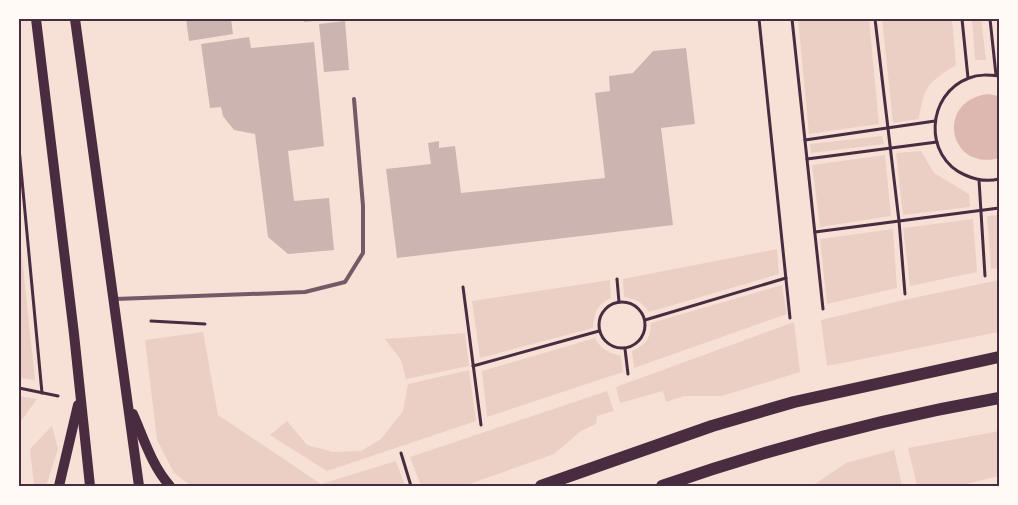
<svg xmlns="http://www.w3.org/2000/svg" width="1018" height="505" font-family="Overpass,sans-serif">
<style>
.green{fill:#ebcfc5}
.water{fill:#dcb8b0}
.building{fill:#ccb4b1}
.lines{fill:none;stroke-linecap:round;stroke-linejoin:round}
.path{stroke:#4a2c40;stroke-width:3}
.service{stroke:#755966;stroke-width:4}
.secondary{stroke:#4a2c40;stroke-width:10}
.primary{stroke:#4a2c40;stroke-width:12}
.neatline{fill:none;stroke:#4a2c40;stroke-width:2}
</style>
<rect width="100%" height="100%" fill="#f7e1d7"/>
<g class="green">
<polygon points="798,19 869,19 879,124 809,134"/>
<path d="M882 19H952L956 65C928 83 924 85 919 119L893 123Z"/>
<polygon points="972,19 981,19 986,60 975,60"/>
<polygon points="882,136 884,144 811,153 810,144"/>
<polygon points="921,151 934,173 969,194 970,207 903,215 896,153"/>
<polygon points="885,155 891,216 820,227 812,165"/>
<polygon points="998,215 999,268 991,269 987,216"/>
<polygon points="973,219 977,272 910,286 903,228"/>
<polygon points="19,228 35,380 19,378"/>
<polygon points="893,229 897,288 827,304 820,239"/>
<path d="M777 249 779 274 649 312C642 302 636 299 624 297L623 279Z"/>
<path d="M610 280 611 298C596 306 595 311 593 328L480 358 472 301Z"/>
<polygon points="999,280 999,332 827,366 821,320 908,299"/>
<path d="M782 285 787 314 634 368 632 351C647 344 650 339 651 323Z"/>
<polygon points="794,322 800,372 722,396 684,396 666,402 663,391 620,403 616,387"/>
<polygon points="203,332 218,415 321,484 396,461 405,486 191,486 174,473 157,440 145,340"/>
<polygon points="465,333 469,366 406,379 401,360 385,339"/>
<path d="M595 338C600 349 610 353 621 356L623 372 487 417 482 371Z"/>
<polygon points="469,370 476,421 327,471 270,435 287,421 307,445 333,452 361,451 381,439 403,411 408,384"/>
<polygon points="607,391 614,411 597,416 596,424 581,431 554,454 464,486 421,486 410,457"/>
<polygon points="19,396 37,399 19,424"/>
<polygon points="52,426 58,449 46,486 34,486 30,449"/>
<polygon points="999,431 999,476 958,486 917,486 908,448"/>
<polygon points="894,450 902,486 812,486 846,463"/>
</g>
<path class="water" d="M988 94 999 96V158C949 172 934 101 988 94Z"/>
<g class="building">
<polygon points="186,19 231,19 233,34 189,41"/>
<polygon points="304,19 325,19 325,20 304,22"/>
<polygon points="345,21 349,70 324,72 319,24"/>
<polygon points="249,37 251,48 314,42 324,146 288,151 294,201 329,198 334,250 288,254 268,237 255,134 234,130 223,116 221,107 210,108 201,44"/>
<polygon points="686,48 695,124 661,128 673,225 397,258 386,169 431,164 428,143 439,141 439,148 455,146 461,193 605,178 595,93 610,91 609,76 633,73 653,51"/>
</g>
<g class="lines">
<g class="path">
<polyline points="759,19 790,318"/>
<polyline points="792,19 823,309"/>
<polyline points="875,19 899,221 905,294"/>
<polyline points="962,19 968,78"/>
<polyline points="990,19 996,75"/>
<path d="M999 76C989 75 979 74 969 78 926 94 923 157 965 175 976 180 987 182 999 179"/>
<polyline points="805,140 935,121"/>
<polyline points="19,148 42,393"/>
<polyline points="807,159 937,142"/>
<polyline points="979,180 985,276"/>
<polyline points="815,232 999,208"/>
<polyline points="617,279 619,302"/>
<polyline points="463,287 481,425"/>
<circle cx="622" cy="325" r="23"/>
<polyline points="645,320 786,278"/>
<polyline points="151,321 205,324"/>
<polyline points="625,349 628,374"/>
<polyline points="473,366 599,331"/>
<polyline points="19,388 58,396"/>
<polyline points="401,453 411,486"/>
</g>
<polyline class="service" points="115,299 305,292 345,282 363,253 363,206 354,99"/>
<g class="secondary">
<polyline points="36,19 74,334 90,486"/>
<polyline points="75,19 139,486"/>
<path d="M133 414C144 439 152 466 170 486"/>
<polyline points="59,486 78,405"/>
</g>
<g class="primary">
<polyline points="541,486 712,426 794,402 999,357"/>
<path d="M662 486C771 448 886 418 999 398"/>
</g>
</g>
<rect width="1018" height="505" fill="none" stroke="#fffaf5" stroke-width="40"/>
<rect x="20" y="20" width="978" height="465" class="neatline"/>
</svg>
